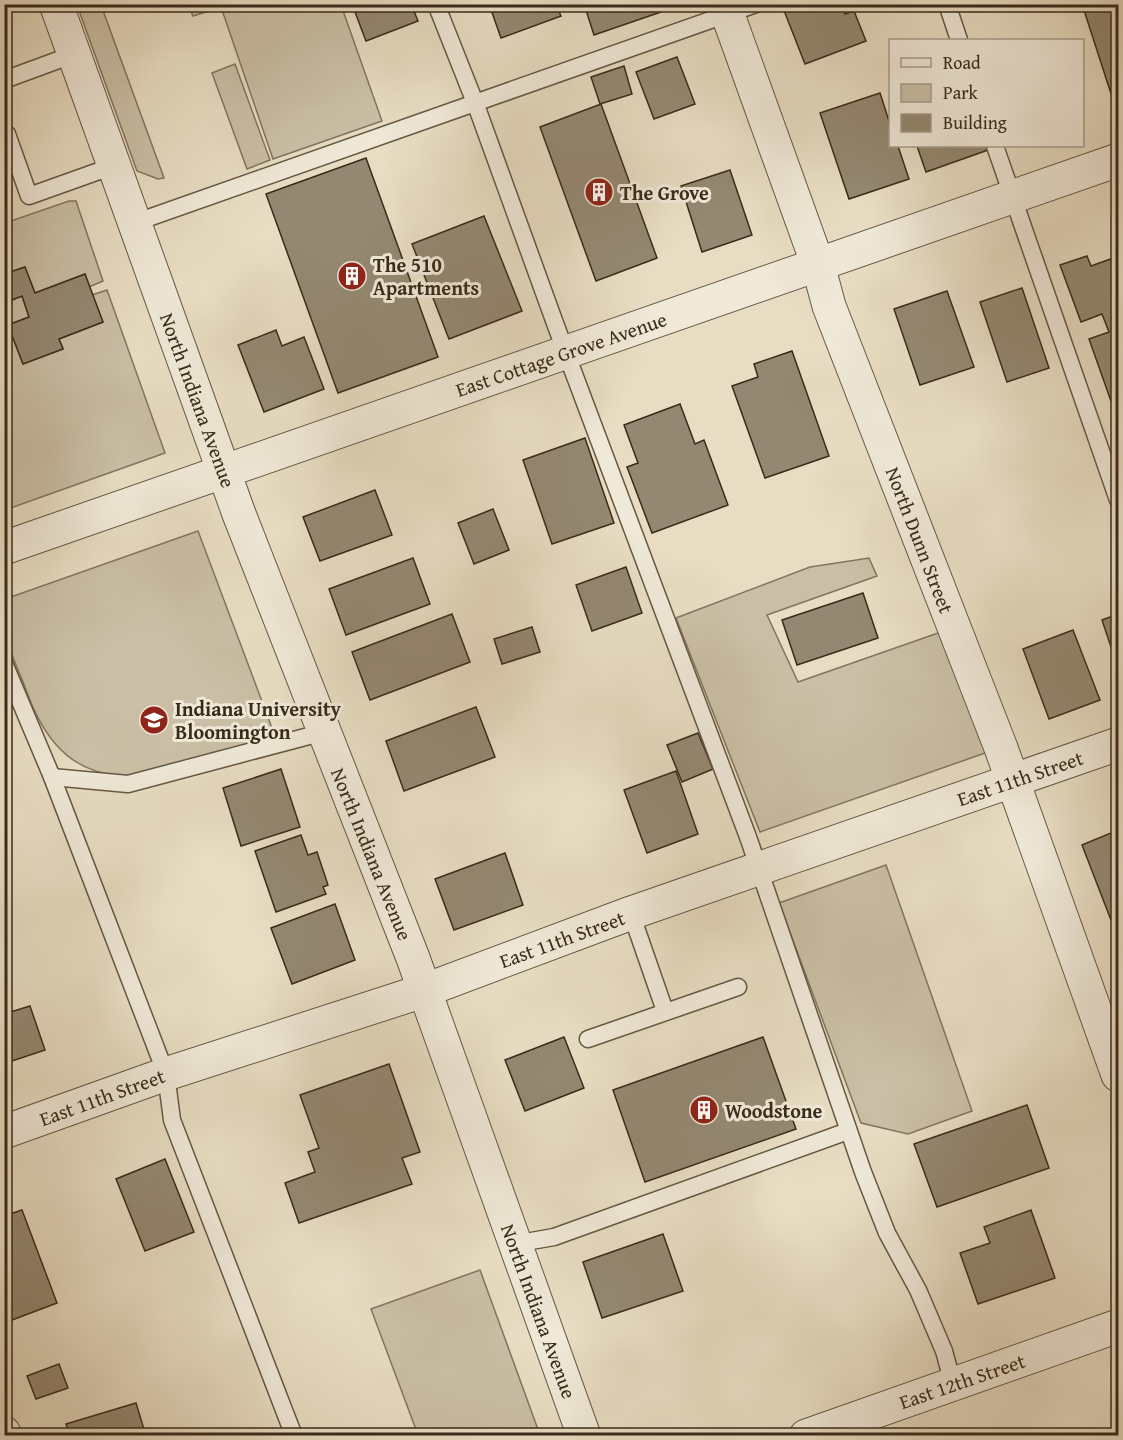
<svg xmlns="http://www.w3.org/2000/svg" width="1123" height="1440" font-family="'Gentium Book Plus',serif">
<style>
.green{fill:#cabfa6;stroke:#827560;stroke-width:1.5}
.building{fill:#948872;stroke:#392b1a;stroke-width:1.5}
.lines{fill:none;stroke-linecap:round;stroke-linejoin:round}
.service-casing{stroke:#655844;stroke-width:19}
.minor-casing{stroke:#655844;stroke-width:35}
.tertiary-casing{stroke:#655844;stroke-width:35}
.service{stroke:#f0e9d8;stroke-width:16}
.minor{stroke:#f0e9d8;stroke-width:33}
.tertiary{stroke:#f0e9d8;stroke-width:33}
.labels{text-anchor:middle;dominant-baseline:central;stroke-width:6;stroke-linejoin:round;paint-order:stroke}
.poi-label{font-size:20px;font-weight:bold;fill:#392b1a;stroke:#f0e9d8;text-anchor:start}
.street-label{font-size:20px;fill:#392b1a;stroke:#f0e9d8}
</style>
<rect width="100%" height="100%" fill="#e8ddc3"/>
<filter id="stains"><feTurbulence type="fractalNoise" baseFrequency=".00333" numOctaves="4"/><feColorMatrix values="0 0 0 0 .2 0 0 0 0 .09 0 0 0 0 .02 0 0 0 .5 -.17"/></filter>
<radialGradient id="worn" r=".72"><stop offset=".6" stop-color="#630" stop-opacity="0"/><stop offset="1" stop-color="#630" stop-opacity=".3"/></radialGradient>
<g class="green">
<polygon points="77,5 101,5 164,178 158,179 137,171"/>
<polygon points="188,5 341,5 382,121 273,159 221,7 193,16"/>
<polygon points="235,64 270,160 247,169 212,73"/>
<polygon points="69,201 76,201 103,281 89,287 85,274 35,293 25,267 5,274 5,223"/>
<polygon points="107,290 165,453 5,510 5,303 22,296 29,317 8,325 23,364 63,348 59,339 103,322 92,295"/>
<path d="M198 531 275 736C180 767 76 824 28 695 21 675 9 653 5 631 3 621 5 609 5 599Z"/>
<polygon points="869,558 877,576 767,615 798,682 941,632 988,752 760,832 676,618 810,567"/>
<polygon points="886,865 972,1111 908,1134 861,1123 779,903"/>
<polygon points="480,1270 540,1435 418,1435 371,1309"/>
</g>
<g class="building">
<polygon points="352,4 411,4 418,21 366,41"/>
<polygon points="489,4 556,4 561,16 501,38"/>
<polygon points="584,4 658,4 661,12 594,35"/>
<polygon points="793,4 841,4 845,14 854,11 866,41 805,64 783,8"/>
<polygon points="1082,4 1118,4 1118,101 1114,103"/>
<polygon points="677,57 695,104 654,119 636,72"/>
<polygon points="624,66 632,94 600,104 591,77"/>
<polygon points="880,93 890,124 890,146 898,146 909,179 849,199 820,113"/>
<polygon points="601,104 657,258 596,281 540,127"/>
<polygon points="917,146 986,146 988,150 926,172"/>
<polygon points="366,158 438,357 338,393 266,194"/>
<polygon points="730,170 752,235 702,252 681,186"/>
<polygon points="484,216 522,311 449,339 412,244"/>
<polygon points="1087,256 1091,266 1116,257 1118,264 1118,401 1112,404 1089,339 1109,332 1102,314 1081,322 1060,265"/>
<polygon points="25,267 35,293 85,274 103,322 59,339 63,349 23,364 8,325 29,317 22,296 4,303 4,274"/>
<polygon points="1022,288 1049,368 1007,382 980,302"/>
<polygon points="947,291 974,367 920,385 894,309"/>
<polygon points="276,330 282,346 304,337 324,389 264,412 238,345"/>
<polygon points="792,351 829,456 765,478 732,386 758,377 754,364"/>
<polygon points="680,404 695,444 704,440 728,505 652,533 627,467 638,463 624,425"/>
<polygon points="585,438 614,523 552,544 523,460"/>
<polygon points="375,490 392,535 320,561 303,517"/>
<polygon points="493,509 509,550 474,564 458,523"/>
<polygon points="413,558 430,604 346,635 329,589"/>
<polygon points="626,567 642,613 592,631 576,585"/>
<polygon points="863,593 878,638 797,665 782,620"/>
<polygon points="452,614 470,662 370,700 352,652"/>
<polygon points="1118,614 1118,668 1102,620"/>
<polygon points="532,627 540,652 502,664 494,639"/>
<polygon points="1073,630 1100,700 1049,719 1023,649"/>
<polygon points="476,707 495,757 404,791 386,741"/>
<polygon points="698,733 713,769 682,782 667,745"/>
<polygon points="281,769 300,827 241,846 223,788"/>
<polygon points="676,771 698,834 647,853 624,790"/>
<polygon points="1118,830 1118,917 1111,920 1082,845"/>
<polygon points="301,835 308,855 317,852 328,885 323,887 326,894 276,912 255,851"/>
<polygon points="505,853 523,905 454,930 435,879"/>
<polygon points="335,904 355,960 292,984 271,928"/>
<polygon points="30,1006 45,1050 6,1063 4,1014"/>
<polygon points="564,1037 584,1088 525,1111 505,1060"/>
<polygon points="763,1037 796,1129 645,1182 613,1090"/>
<polygon points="389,1064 420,1152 402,1158 412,1184 299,1223 285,1183 315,1172 308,1152 319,1148 300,1095"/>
<polygon points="1027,1105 1049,1168 937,1207 914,1144"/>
<polygon points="165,1159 194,1232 145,1251 116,1179"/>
<polygon points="22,1210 57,1303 12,1320 4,1302 4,1216"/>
<polygon points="1031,1210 1055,1278 978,1304 960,1253 990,1243 984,1227"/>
<polygon points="663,1234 683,1291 602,1318 583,1262"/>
<polygon points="59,1364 68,1388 36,1399 27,1376"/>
<polygon points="136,1403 146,1436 70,1436 66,1424"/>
</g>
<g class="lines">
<g class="service-casing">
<g id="service">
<polyline points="436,4 476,105 556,326 748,837 863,1172 887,1233 918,1290 944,1351 953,1384"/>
<polyline points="947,4 959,40"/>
<polyline points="4,80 72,55"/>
<polyline points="4,135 7,134 29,196 113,166"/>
<polyline points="995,146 1118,500"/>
<polyline points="134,223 756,4"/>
<polyline points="4,663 52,777 166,1074 172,1120 294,1436"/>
<polyline points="52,777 128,784 324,732"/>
<polyline points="631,913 665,1011"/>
<polyline points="588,1039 738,987"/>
<polyline points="514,1244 554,1237 848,1131"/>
</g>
</g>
<g class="minor-casing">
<g id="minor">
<polyline points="724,4 818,265 829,306 1001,748 1118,1075"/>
<polyline points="4,548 1118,160"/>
<polyline points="4,1132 166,1074 423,991 631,913 1118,744"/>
<polyline points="4,1433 5,1436"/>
<polyline points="806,1436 1118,1326"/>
</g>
</g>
<g class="tertiary-casing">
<polyline id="tertiary" points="56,4 239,514 413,958 584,1436"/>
</g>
<use href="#service" class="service"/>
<use href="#minor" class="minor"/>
<use href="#tertiary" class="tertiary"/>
</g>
<defs>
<g id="building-disc" transform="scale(1.5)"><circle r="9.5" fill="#8f2418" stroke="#f0e9d8"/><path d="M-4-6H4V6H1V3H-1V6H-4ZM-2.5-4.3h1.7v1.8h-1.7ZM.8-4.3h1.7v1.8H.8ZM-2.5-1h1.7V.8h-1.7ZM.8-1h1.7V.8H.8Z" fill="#fff"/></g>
<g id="university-disc" transform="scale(1.5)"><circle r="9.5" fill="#8f2418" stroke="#f0e9d8"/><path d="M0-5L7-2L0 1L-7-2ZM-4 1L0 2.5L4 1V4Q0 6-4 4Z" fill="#fff"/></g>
</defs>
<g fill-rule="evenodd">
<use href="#building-disc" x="599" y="192"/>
<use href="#building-disc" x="352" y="276"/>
<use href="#university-disc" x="154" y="720"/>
<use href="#building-disc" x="704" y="1110"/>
</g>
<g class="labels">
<g class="poi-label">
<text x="620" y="192">The Grove</text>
<text x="373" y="264">The 510<tspan x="373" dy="23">Apartments</tspan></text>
<text x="175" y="708">Indiana University<tspan x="175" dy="23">Bloomington</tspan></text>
<text x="725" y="1110">Woodstone</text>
</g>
<g class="street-label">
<text transform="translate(561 354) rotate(-19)">East Cottage Grove Avenue</text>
<text transform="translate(198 400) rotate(70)">North Indiana Avenue</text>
<text transform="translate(920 540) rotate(69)">North Dunn Street</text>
<text transform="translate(1020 778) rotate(-19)">East 11th Street</text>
<text transform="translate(372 854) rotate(68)">North Indiana Avenue</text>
<text transform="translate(562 939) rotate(-20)">East 11th Street</text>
<text transform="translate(102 1097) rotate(-20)">East 11th Street</text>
<text transform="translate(539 1311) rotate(70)">North Indiana Avenue</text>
<text transform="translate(962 1381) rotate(-19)">East 12th Street</text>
</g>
</g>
<rect width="1123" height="1440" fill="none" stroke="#e8ddc3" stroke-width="24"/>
<rect x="6" y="6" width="1111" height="1428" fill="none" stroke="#392b1a" stroke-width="3"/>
<rect x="12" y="12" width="1099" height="1416" fill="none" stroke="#392b1a" stroke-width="1.5"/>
<rect x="889" y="39" width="195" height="108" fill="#f0e9d8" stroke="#a79d8c" stroke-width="1.5"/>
<rect x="901" y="58" width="30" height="9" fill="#f0e9d8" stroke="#a79d8c" stroke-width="1.5"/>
<text x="943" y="69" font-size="18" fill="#392b1a">Road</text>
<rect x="901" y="84" width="30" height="18" fill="#cabfa6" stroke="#a79d8c" stroke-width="1.5"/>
<text x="943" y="99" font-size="18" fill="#392b1a">Park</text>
<rect x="901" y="114" width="30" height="18" fill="#948872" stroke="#a79d8c" stroke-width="1.5"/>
<text x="943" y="129" font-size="18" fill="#392b1a">Building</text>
<rect width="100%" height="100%" filter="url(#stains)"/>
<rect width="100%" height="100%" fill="url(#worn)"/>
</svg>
